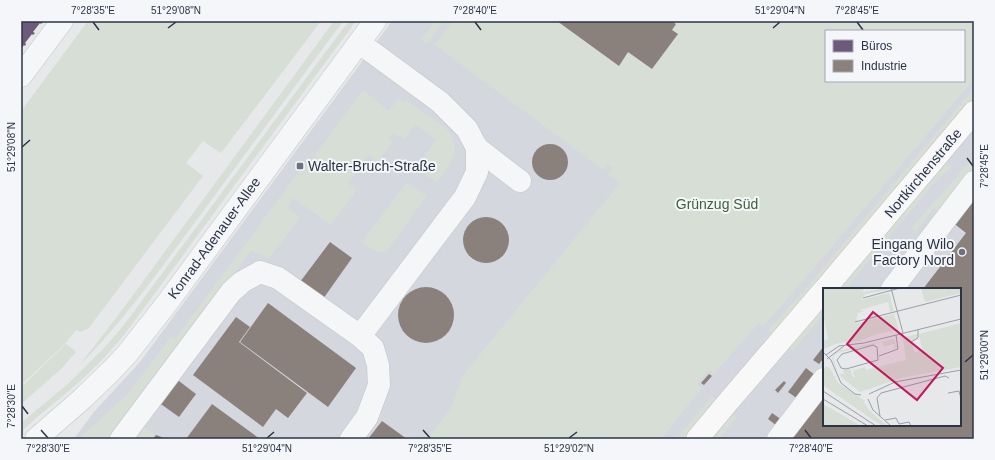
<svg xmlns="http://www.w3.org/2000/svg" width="995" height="460" font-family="Arial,sans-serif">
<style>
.built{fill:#d4d7dd;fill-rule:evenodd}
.green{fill:#d6ded6;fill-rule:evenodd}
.offices{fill:#6d597a}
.industry{fill:#8a817c}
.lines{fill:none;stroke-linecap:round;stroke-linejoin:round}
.minor-casing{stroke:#c4c6c8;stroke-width:23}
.major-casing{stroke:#c2c5c8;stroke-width:23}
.minor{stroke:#f5f6f7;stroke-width:22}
.major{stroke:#f8f8f8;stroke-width:22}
.ticks{fill:none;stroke:#2b3445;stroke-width:1.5}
.poi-dot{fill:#6c737f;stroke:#f4f6f9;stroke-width:1.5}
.labels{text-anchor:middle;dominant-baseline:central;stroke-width:4;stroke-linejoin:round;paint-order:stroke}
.poi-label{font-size:14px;fill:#2b3445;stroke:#f4f6f9;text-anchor:start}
.street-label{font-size:14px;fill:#2b3445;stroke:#f4f6f9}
.park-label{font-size:14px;fill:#3f6138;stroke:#f4f6f9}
.inset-road{fill:none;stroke:#9ba0a8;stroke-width:1}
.view{fill:#c2185b;fill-opacity:0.15;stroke:#c2185b;stroke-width:2}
.inset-edge{fill:none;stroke:#2b3445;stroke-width:2}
.neatline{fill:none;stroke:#2b3445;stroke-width:1.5}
.ticks-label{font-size:10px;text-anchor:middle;fill:#2b3445}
</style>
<rect width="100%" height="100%" fill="#e6e8ea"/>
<path class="built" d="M392 21H974V439H74L93 413 140 362ZM826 31H964V81H826ZM824 289H960V425H824Z"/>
<g class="green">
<polygon points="88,21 321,21 221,153 203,141 186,163 203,176 88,329 80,332 76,330 65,344 21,385 21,111"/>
<path d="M334 21H343C292 90 241 160 190 229 155 276 121 324 79 366L128 302Z"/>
<path d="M351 21H356L124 335C108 354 91 372 72 388 55 403 37 416 21 432V423L70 382 106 346 124 325 324 54 346 25Z"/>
<polygon points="435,21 444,21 427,44 421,40"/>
<path d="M453 21H557L619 65 628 52 652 69 678 34 672 30 676 25 671 21H974V79L803 281 763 326 759 323 714 374 709 370 697 384 702 388 676 420 661 439H428L452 406 463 375 620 183 608 174 612 167 608 164 603 170 435 45ZM826 31H964V81H826Z"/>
<polygon points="974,88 974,96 841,254 772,334 768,330 805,289"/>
<path d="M363 90C372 97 380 104 389 111L398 99 404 103 406 100 448 130 454 140 455 151 453 159 437 183 416 167 436 140 415 124 405 139 400 135 398 137 393 134 389 139 393 142 377 162 369 156 366 158 348 183 357 190 331 225 293 198 287 207 300 217 269 259 260 253 251 251 111 439H78L127 395 171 337 175 339 303 166 305 168 307 166Z"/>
<polygon points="974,157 974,171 941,214 934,208 916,232 911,228"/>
<polygon points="944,163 947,163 952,167 937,180 845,289 838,289"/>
<path d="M407 182 427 196 386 252C377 255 369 247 362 242Z"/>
<polygon points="824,306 824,314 793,351 789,348"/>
<polygon points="66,344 76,352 61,369 21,404 21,387"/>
<polygon points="712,396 716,400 683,439 676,439"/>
<polygon points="733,414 737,417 719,439 712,439"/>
<polygon points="139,423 155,435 151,439 127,439"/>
</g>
<polygon class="offices" points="21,21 42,21 43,22 41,24 40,23 33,32 35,33 33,35 32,34 25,43 26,44 25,46 24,45 21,49"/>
<g class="industry">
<polygon points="557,21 671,21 676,24 672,30 678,34 652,69 628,52 619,66"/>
<circle cx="550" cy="162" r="18"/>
<polygon points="974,190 974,439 785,439 824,387 824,425 960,425 960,289 923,289 966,233 951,221"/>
<circle cx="486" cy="240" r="23"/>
<polygon points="330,242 352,258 323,299 300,282"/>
<circle cx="426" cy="315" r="28"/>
<polygon points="268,303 356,368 328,407 240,342"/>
<polygon points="236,317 250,327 239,342 307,393 288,418 276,409 263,427 193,375"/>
<polygon points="824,346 824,358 819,364 813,360"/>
<polygon points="806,368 816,376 798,399 788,392"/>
<polygon points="709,374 712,376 704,385 701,383"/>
<polygon points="175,378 196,394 179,417 158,402"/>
<polygon points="784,381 786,383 778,393 775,390"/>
<polygon points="212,404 260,439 186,439"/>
<polygon points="772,413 782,420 777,426 768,419"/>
<polygon points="382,421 407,439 368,439"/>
<polygon points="156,435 167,439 153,439"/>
</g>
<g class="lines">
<g class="minor-casing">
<g id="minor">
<polyline points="359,43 372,52 440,102 467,129 477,148 477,172 465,197 360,336"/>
<polyline points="21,76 62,21"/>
<polyline points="477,148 520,181"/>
<polyline points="892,289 974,182"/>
<polyline points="36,439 82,399 112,370 127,354 167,303 375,21"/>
<polyline points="121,439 231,292 242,282 260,272 278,278 360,336 373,348 378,365 379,385 367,417 351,439"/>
<polyline points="778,439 824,379"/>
</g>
</g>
<g class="major-casing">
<g id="major">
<polyline points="825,289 974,112"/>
<polyline points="697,439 728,402 824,290"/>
</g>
</g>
<use href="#minor" class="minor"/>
<use href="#major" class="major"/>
</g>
<path class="ticks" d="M93 22 99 30M475 22 481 30M857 22 863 30M168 28 176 22M773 28 780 22M22 147 30 140M967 158 973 166M965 362 973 355M22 406 28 414M41 430 48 438M423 430 430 438M805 430 811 438M267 438 274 432M569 438 577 432"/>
<g class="poi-dot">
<rect x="296" y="162" width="8" height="8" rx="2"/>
<circle cx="962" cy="252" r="4"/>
</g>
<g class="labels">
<g class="poi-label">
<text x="308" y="166">Walter-Bruch-Straße</text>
<text x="954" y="244" text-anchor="end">Eingang Wilo<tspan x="954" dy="16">Factory Nord</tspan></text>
</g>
<g class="street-label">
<text transform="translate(923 173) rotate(-50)">Nortkirchenstraße</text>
<text transform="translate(214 238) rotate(-54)">Konrad-Adenauer-Allee</text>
</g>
<g class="park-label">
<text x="717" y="204">Grünzug Süd</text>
</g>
</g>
<g transform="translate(823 288)">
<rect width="138" height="138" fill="#e6e8ea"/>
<path d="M0 0H41L40 4 65 0V2L42 6 38 12 66 5 71 23 67 24 65 14 36 22 41 23 35 25 33 32H35L31 36 71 26 76 42 54 46 36 53 16 55 0 61V53L5 51 0 25ZM98 0H138V5L102 14ZM138 35V79L78 90 37 104 16 87 21 85 19 82 27 81 30 89H32L30 85 32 82 42 79 43 82 83 72 80 51 77 50 95 46 94 50 88 54 92 65 99 61 96 46ZM71 51 74 59 70 61 72 56 61 58 59 54 14 65 10 69 15 86 9 70 11 66 18 62ZM3 78 7 80 15 95 42 113H40L46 122 64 138H59L1 98 0 83ZM0 116 38 138H0Z" fill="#d6ded6"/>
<path class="inset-road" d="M68 0 80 45M40 10 77 0M32 34 138 7M88 54 95 50V42M50 57 54 59 55 72 23 81 18 80 14 72 19 66ZM0 64 8 72 18 95 32 106 38 107M3 67 16 58 41 55 138 31M56 68 75 61 73 47M4 71 21 58M0 103 53 138M125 105 136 103 138 111M46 106 72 94 138 82M0 111 45 138M45 111 50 122 68 138M57 128 54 110 58 105 122 88 126 90M62 132 73 130 76 136 86 134 88 138"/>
<path class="view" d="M50 24 120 80 94 112 24 56Z"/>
<rect width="138" height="138" class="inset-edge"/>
</g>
<rect width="995" height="460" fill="none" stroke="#f4f6f9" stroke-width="44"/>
<rect x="825" y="30" width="140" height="52" fill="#f4f6f9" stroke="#a4a8b1"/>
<rect x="833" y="40" width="20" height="12" fill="#6d597a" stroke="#a4a8b1"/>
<text x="861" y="50" font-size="12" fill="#2b3445">Büros</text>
<rect x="833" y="60" width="20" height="12" fill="#8a817c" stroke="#a4a8b1"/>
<text x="861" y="70" font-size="12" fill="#2b3445">Industrie</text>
<rect x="22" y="22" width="951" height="416" class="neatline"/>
<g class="ticks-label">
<text x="93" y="14">7°28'35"E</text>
<text x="176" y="14">51°29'08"N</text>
<text x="475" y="14">7°28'40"E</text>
<text x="780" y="14">51°29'04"N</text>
<text x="857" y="14">7°28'45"E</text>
<text transform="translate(11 147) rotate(-90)" y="4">51°29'08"N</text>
<text transform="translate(984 166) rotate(-90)" y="4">7°28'45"E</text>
<text transform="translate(984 355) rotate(-90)" y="4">51°29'00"N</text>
<text transform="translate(11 406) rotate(-90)" y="4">7°28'30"E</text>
<text x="48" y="452">7°28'30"E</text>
<text x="267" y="452">51°29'04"N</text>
<text x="430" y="452">7°28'35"E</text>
<text x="569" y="452">51°29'02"N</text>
<text x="811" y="452">7°28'40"E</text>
</g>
</svg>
